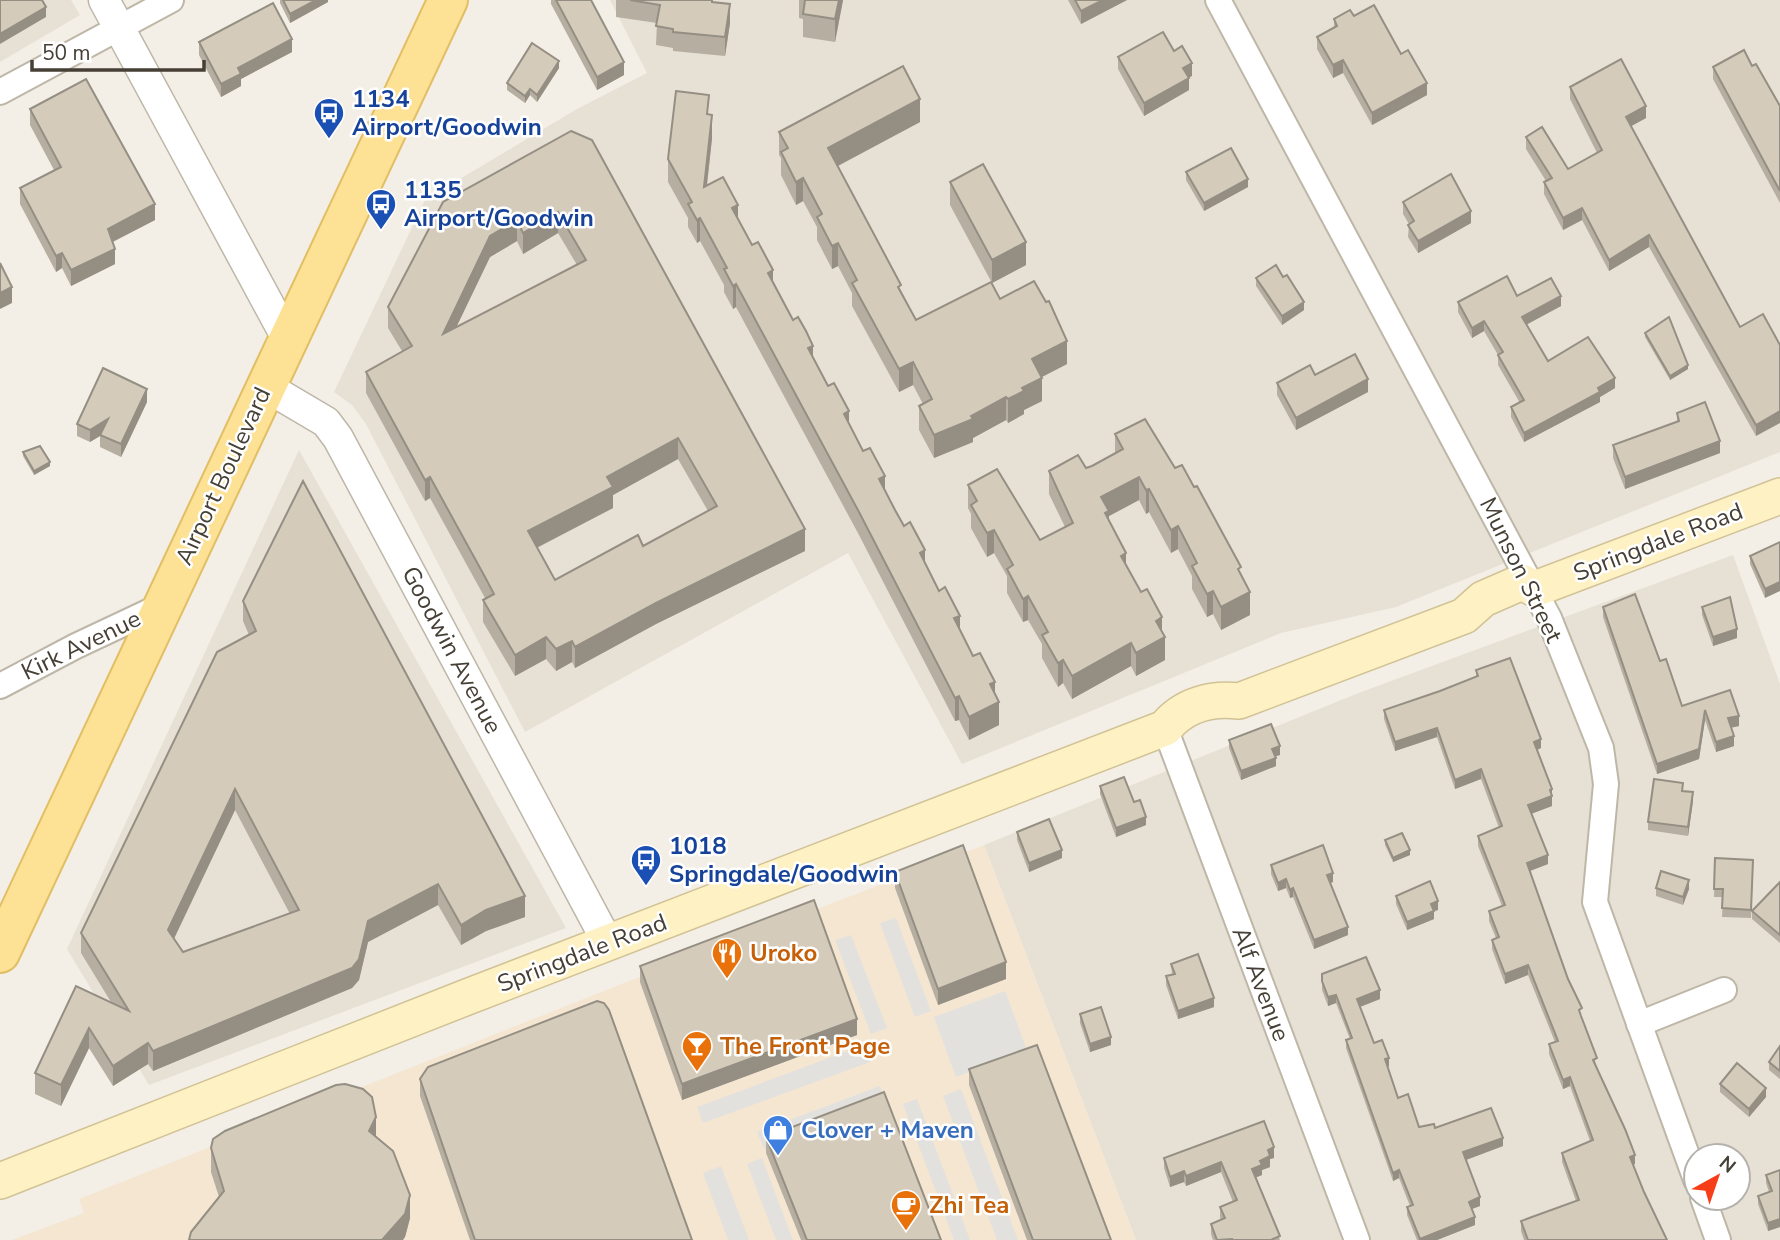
<svg xmlns="http://www.w3.org/2000/svg" width="1780" height="1240" font-family="'Nunito Sans',sans-serif">
<style>
.residential{fill:#e6e1d4;fill-rule:evenodd}
.commercial{fill:#f5e6d1}
.parking{fill:#e3e1de}
.lines{fill:none;stroke-linecap:round;stroke-linejoin:round}
.minor-casing{stroke:#beb7a8;stroke-width:28}
.tertiary-casing{stroke:#beb7a8;stroke-width:33}
.secondary-casing{stroke:#d2c396;stroke-width:38}
.primary-casing{stroke:#e2be64;stroke-width:42}
.minor{stroke:#fff;stroke-width:24}
.tertiary{stroke:#fff;stroke-width:30}
.secondary{stroke:#fef1c4;stroke-width:35}
.primary{stroke:#fde194;stroke-width:38}
.wall{fill:#b6afa1;fill-rule:evenodd}
.shaded-wall{fill:#948e83}
.building{fill:#d4cbbb;stroke:#948e83;stroke-width:2;fill-rule:evenodd}
.labels{text-anchor:middle;dominant-baseline:central;stroke-width:5;stroke-linejoin:round;paint-order:stroke}
.transit-label{font-size:24px;font-weight:bold;fill:#164399;stroke:#fff;text-anchor:start}
.street-label{font-size:24px;fill:#453f35;stroke:#fff}
.food-label{font-size:24px;font-weight:bold;fill:#c56008;stroke:#fff;text-anchor:start}
.shop-label{font-size:24px;font-weight:bold;fill:#366cbe;stroke:#fff;text-anchor:start}
</style>
<rect width="100%" height="100%" fill="#f3efe6"/>
<g class="residential">
<polygon points="0,0 71,0 80,15 0,62"/>
<polygon points="610,0 1780,0 1780,452 1396,607 1281,633 962,764 848,553 525,732 366,424 352,405 334,392 425,200 577,109 647,73"/>
<polygon points="299,450 566,928 149,1085 67,949"/>
<path d="M1733 555 1780 684V1240H1136L984 845 1356 694ZM1696 1156H1738V1198H1696Z"/>
</g>
<polygon class="commercial" points="984,845 1136,1240 12,1240 84,1213 79,1199 624,983"/>
<g class="parking">
<polygon points="896,918 931,1011 915,1017 880,923"/>
<polygon points="851,935 887,1028 871,1034 835,940"/>
<polygon points="1005,991 1027,1050 956,1077 934,1017"/>
<polygon points="864,1045 870,1062 703,1123 697,1107"/>
<polygon points="880,1086 887,1104 764,1149 757,1132"/>
<polygon points="961,1089 1018,1240 997,1240 943,1096"/>
<polygon points="917,1099 970,1240 954,1240 903,1104"/>
<polygon points="762,1158 793,1240 776,1240 747,1164"/>
<polygon points="721,1166 749,1240 728,1240 703,1173"/>
</g>
<g class="lines">
<g class="minor-casing">
<g id="minor">
<polyline points="1218,0 1549,618 1601,748 1606,784 1595,902 1696,1180"/>
<polyline points="0,92 171,0"/>
<polyline points="0,686 76,646 163,605"/>
<polyline points="1165,728 1357,1240"/>
<polyline points="1639,1024 1724,990"/>
<polyline points="1703,1198 1718,1240"/>
</g>
</g>
<g class="tertiary-casing">
<g id="tertiary">
<polyline points="104,0 288,340"/>
<polyline points="265,386 326,422 338,438 608,943"/>
</g>
</g>
<g class="secondary-casing">
<path id="secondary" d="M0 1181 467 997 1165 728C1183 705 1211 698 1239 701L1464 616 1483 599 1522 582 1535 589 1780 496"/>
</g>
<g class="primary-casing">
<polyline id="primary" points="0,953 448,0"/>
</g>
<use href="#minor" class="minor"/>
<use href="#tertiary" class="tertiary"/>
<use href="#secondary" class="secondary"/>
<use href="#primary" class="primary"/>
</g>
<g class="wall">
<polygon points="280,0 328,0 328,2 290,23 280,3"/>
<polygon points="551,0 591,0 624,75 597,90 551,4"/>
<polygon points="616,0 713,0 713,2 730,23 725,56 673,51 673,48 656,45 657,23 616,17"/>
<polygon points="799,0 843,0 835,42 803,37 803,19 799,18"/>
<polygon points="1068,0 1127,0 1081,24"/>
<polygon points="1354,16 1401,54 1427,95 1372,125 1343,73 1333,78 1317,49 1317,37 1334,27 1334,19"/>
<polygon points="199,42 292,52 241,79 241,86 221,97 199,55"/>
<polygon points="1174,51 1192,76 1189,77 1189,90 1144,116 1118,69 1118,57"/>
<polygon points="1752,66 1780,106 1780,203 1713,79 1713,67"/>
<polygon points="559,68 537,102 530,95 525,103 507,90 507,83"/>
<polygon points="1570,87 1646,118 1631,126 1740,327 1763,314 1756,436 1649,247 1609,271 1582,220 1563,230 1544,194 1544,182 1546,181 1526,149 1526,137 1568,169 1597,153 1570,99"/>
<polygon points="30,109 155,220 113,242 115,264 71,286 62,268 56,272 20,204 20,188 54,170 30,125"/>
<polygon points="709,114 712,138 707,186 738,218 925,564 973,656 995,694 999,725 969,740 959,720 955,721 859,535 736,307 733,309 724,292 724,285 700,241 697,243 688,227 688,218 668,182 668,159"/>
<polygon points="920,122 838,166 916,320 1000,299 1067,364 1042,377 1042,401 1024,410 1024,414 1008,423 1006,420 973,438 973,442 934,458 919,430 919,406 923,404 913,385 899,392 852,306 852,293 838,266 832,269 817,240 817,227 803,201 796,205 781,175 781,158 779,155 779,132"/>
<path d="M571 131 805 551 656 624 575 668 572 662 556 671 546 659 515 676 483 622V600L485 599V598L430 498 425 501 366 393V372L402 351 388 328V307ZM558 233 577 265 456 327 490 257 517 241 523 254ZM678 459 708 511 643 546 555 580 537 548 613 508V495Z"/>
<polygon points="1186,172 1248,187 1204,211 1186,180"/>
<polygon points="950,182 1026,265 992,283 950,205"/>
<polygon points="1403,202 1471,223 1418,253 1408,237 1409,224 1403,214"/>
<polygon points="1256,278 1304,310 1282,325 1256,286"/>
<polygon points="1517,296 1561,306 1527,324 1548,361 1615,388 1600,397 1600,402 1524,442 1511,417 1511,407 1520,403 1498,365 1498,355 1484,331 1472,338 1458,312 1458,302"/>
<polygon points="1645,333 1688,369 1670,380 1645,337"/>
<polygon points="1315,375 1368,392 1296,430 1277,395 1277,383"/>
<polygon points="147,402 121,457 100,447 100,436 90,442 77,436 77,424"/>
<polygon points="1677,413 1720,453 1625,489 1613,458 1613,445 1677,422"/>
<polygon points="1115,434 1241,574 1250,615 1221,630 1213,614 1207,617 1192,589 1192,576 1178,549 1171,553 1149,512 1146,514 1139,500 1109,516 1109,520 1126,567 1162,633 1165,660 1136,676 1131,666 1072,699 1063,683 1058,687 1042,658 1042,644 1028,620 1023,622 1007,593 1007,576 994,553 987,557 971,528 971,514 968,508 968,485 1040,540 1065,527 1049,494 1049,471 1086,468 1092,466 1115,453"/>
<polygon points="23,452 50,466 34,475 23,456"/>
<polygon points="1780,542 1765,598 1750,564 1750,556"/>
<path d="M243 601 525 917 486 931 461 945 438 905 368 942 359 980 352 988 153 1071 148 1064 113 1086 89 1048 61 1106 35 1094V1073L111 1002 81 953V933L249 635 243 621ZM235 810 290 914 183 952 174 939Z"/>
<polygon points="1603,607 1682,706 1730,690 1739,726 1731,728 1734,746 1716,752 1705,720 1699,759 1657,774 1603,617"/>
<polygon points="1702,607 1737,638 1713,646 1702,615"/>
<polygon points="1476,670 1541,748 1537,750 1552,789 1552,806 1531,814 1548,864 1530,871 1581,1018 1597,1067 1635,1164 1633,1165 1644,1192 1667,1240 1524,1240 1521,1231 1521,1221 1576,1201 1562,1162 1562,1153 1590,1141 1570,1086 1563,1089 1549,1054 1549,1044 1555,1042 1528,975 1505,984 1492,949 1492,940 1496,938 1489,921 1489,911 1502,906 1478,846 1478,836 1499,828 1481,779 1455,789 1437,737 1395,751 1384,719 1384,710 1440,691 1476,676"/>
<polygon points="1229,740 1280,755 1275,756 1276,766 1241,780 1229,748"/>
<polygon points="1100,786 1134,802 1146,825 1116,837 1100,794"/>
<polygon points="1683,791 1693,801 1688,836 1648,830 1648,822"/>
<polygon points="1017,832 1062,858 1029,872 1017,840"/>
<polygon points="1385,840 1410,855 1393,862 1385,845"/>
<polygon points="1715,858 1753,860 1751,918 1722,917 1723,897 1714,897"/>
<polygon points="1271,865 1333,882 1330,883 1348,935 1314,949 1293,897 1290,898 1286,888 1278,891 1271,874"/>
<polygon points="895,872 1006,979 938,1005 895,888"/>
<polygon points="1780,882 1780,943 1752,919 1752,911"/>
<polygon points="1656,888 1689,889 1683,905 1656,896"/>
<polygon points="1396,896 1438,910 1434,911 1434,919 1407,930 1396,904"/>
<polygon points="1171,964 1214,1007 1178,1019 1166,985 1166,976 1172,975"/>
<polygon points="640,966 857,1035 682,1100 640,982"/>
<polygon points="1322,974 1380,999 1360,1007 1374,1043 1389,1066 1387,1067 1398,1098 1419,1127 1435,1128 1503,1146 1466,1160 1480,1206 1472,1209 1475,1225 1437,1240 1417,1240 1407,1215 1407,1207 1410,1206 1399,1178 1393,1181 1346,1048 1346,1040 1350,1039 1336,1003 1328,1006 1322,990"/>
<polygon points="1080,1014 1111,1045 1090,1052 1080,1023"/>
<polygon points="1780,1046 1780,1079 1769,1070 1769,1062"/>
<polygon points="969,1069 1111,1240 1027,1240 969,1085"/>
<polygon points="420,1079 692,1240 470,1240 420,1096"/>
<polygon points="1720,1084 1766,1097 1749,1117 1720,1092"/>
<polygon points="376,1137 410,1218 405,1237 219,1197 211,1172 211,1148"/>
<polygon points="766,1137 941,1240 801,1240 766,1153"/>
<polygon points="1164,1158 1274,1158 1270,1159 1270,1167 1262,1170 1262,1175 1256,1177 1280,1240 1213,1240 1211,1234 1211,1224 1221,1220 1220,1217 1220,1207 1233,1202 1221,1172 1186,1186 1184,1182 1170,1187 1164,1168"/>
<polygon points="1780,1170 1780,1227 1768,1231 1758,1204 1758,1196 1769,1192 1766,1183 1766,1175"/>
</g>
<g class="shaded-wall">
<polygon points="316,0 328,0 328,2 290,23 290,14"/>
<polygon points="839,0 843,0 835,42 835,19"/>
<polygon points="1103,0 1127,0 1081,24 1081,11"/>
<polygon points="730,4 730,23 725,56 725,37"/>
<polygon points="46,7 46,17 0,44 0,34"/>
<polygon points="292,39 292,52 241,79 241,86 221,97 221,84 238,68"/>
<polygon points="1343,60 1343,73 1333,78 1333,65"/>
<polygon points="559,61 559,68 537,102 537,95"/>
<polygon points="624,62 624,75 597,90 597,77"/>
<polygon points="1192,63 1192,76 1183,80 1183,68"/>
<polygon points="1189,78 1189,90 1144,116 1144,103"/>
<polygon points="1427,83 1427,95 1372,125 1372,113"/>
<polygon points="530,89 530,95 525,103 525,96"/>
<polygon points="920,99 920,122 828,171 828,148"/>
<polygon points="1646,106 1646,118 1626,129 1626,117"/>
<polygon points="712,115 712,138 704,210 704,187"/>
<polygon points="803,178 803,201 796,205 796,182"/>
<polygon points="1248,179 1248,187 1204,211 1204,203"/>
<polygon points="155,204 155,220 108,244 108,229"/>
<polygon points="738,205 738,229 732,208"/>
<polygon points="1582,208 1582,220 1563,230 1563,218"/>
<polygon points="1471,211 1471,223 1418,253 1418,241"/>
<polygon points="558,212 558,233 523,254 523,233"/>
<polygon points="700,218 700,241 697,243 697,220"/>
<polygon points="517,220 517,241 490,257 443,355 443,334 490,236"/>
<polygon points="1649,235 1649,247 1609,271 1609,260"/>
<polygon points="1026,242 1026,265 992,283 992,260"/>
<polygon points="838,243 838,266 832,269 832,246"/>
<polygon points="115,249 115,264 71,286 71,270"/>
<polygon points="62,253 62,268 56,272 56,256"/>
<polygon points="773,270 773,293 768,273"/>
<polygon points="736,284 736,307 733,309 733,286"/>
<polygon points="12,287 12,303 0,309 0,293"/>
<polygon points="1561,296 1561,306 1522,327 1522,317"/>
<polygon points="1304,302 1304,310 1282,325 1282,316"/>
<polygon points="1484,321 1484,331 1472,338 1472,328"/>
<polygon points="1067,341 1067,364 1032,382 1032,359"/>
<polygon points="813,346 813,369 808,348"/>
<polygon points="913,362 913,385 899,392 899,369"/>
<polygon points="1688,365 1688,369 1670,380 1670,376"/>
<polygon points="1042,378 1042,401 1024,410 1024,414 1008,423 1008,399 1022,388"/>
<polygon points="1615,378 1615,388 1600,397 1600,402 1524,442 1524,433 1598,388"/>
<polygon points="1368,379 1368,392 1296,430 1296,418"/>
<polygon points="147,389 147,402 121,457 121,444"/>
<polygon points="1006,397 1006,420 973,438 973,442 934,458 934,435"/>
<polygon points="849,411 849,434 844,414"/>
<polygon points="1780,411 1780,423 1756,436 1756,425"/>
<polygon points="108,419 108,431 90,442 90,430"/>
<polygon points="678,438 678,459 613,495 613,508 528,552 528,531 607,477"/>
<polygon points="1720,441 1720,453 1625,489 1625,477"/>
<polygon points="50,462 50,466 34,475 34,471"/>
<polygon points="885,476 885,499 879,479"/>
<polygon points="430,477 430,498 425,501 425,480"/>
<polygon points="1139,477 1139,500 1109,516 1109,534 1101,497"/>
<polygon points="1149,489 1149,512 1146,514 1146,490"/>
<polygon points="1178,526 1178,549 1171,553 1171,530"/>
<polygon points="805,529 805,551 656,624 575,668 575,647 656,603"/>
<polygon points="994,530 994,553 987,557 987,533"/>
<polygon points="925,550 925,574 920,553"/>
<polygon points="1126,553 1126,576 1121,556"/>
<polygon points="1780,582 1780,591 1765,598 1765,589"/>
<polygon points="1213,591 1213,614 1207,617 1207,594"/>
<polygon points="1250,592 1250,615 1221,630 1221,607"/>
<polygon points="1028,596 1028,620 1023,622 1023,599"/>
<polygon points="960,616 960,639 954,618"/>
<polygon points="1162,617 1162,639 1165,637 1165,660 1136,676 1136,653 1156,621"/>
<polygon points="1737,629 1737,638 1713,646 1713,637"/>
<polygon points="546,637 546,659 515,676 515,655"/>
<polygon points="572,641 572,662 556,671 556,649"/>
<polygon points="1131,643 1131,666 1072,699 1072,676"/>
<polygon points="1063,660 1063,683 1058,687 1058,663"/>
<polygon points="995,682 995,704 999,702 999,725 969,740 969,717 990,684"/>
<polygon points="959,696 959,720 955,721 955,698"/>
<polygon points="1705,710 1705,720 1699,759 1657,774 1657,764"/>
<polygon points="1739,716 1739,726 1728,728 1728,718"/>
<polygon points="1437,728 1437,737 1395,751 1395,742"/>
<polygon points="1734,736 1734,746 1716,752 1716,742"/>
<polygon points="1541,739 1541,748 1534,751 1534,742"/>
<polygon points="1280,746 1280,755 1272,757 1272,749"/>
<polygon points="1276,758 1276,766 1241,780 1241,771"/>
<polygon points="1481,769 1481,779 1455,789 1455,780"/>
<polygon points="235,789 235,810 168,951 168,930"/>
<polygon points="1552,789 1552,806 1528,815 1528,805"/>
<polygon points="1693,792 1693,801 1688,836 1688,827"/>
<polygon points="1146,817 1146,825 1116,837 1116,828"/>
<polygon points="1062,850 1062,858 1029,872 1029,863"/>
<polygon points="1410,850 1410,855 1393,862 1393,858"/>
<polygon points="1548,855 1548,864 1527,872 1527,863"/>
<polygon points="1333,873 1333,882 1327,884 1327,875"/>
<polygon points="1286,879 1286,888 1278,891 1278,883"/>
<polygon points="1689,880 1689,889 1683,905 1683,897"/>
<polygon points="438,884 438,905 368,942 359,980 352,988 153,1071 153,1051 368,921"/>
<polygon points="1293,888 1293,897 1290,898 1290,890"/>
<polygon points="525,896 525,917 486,931 461,945 461,925 486,910"/>
<polygon points="1438,901 1438,910 1434,911 1434,919 1407,930 1407,922 1431,904"/>
<polygon points="1348,927 1348,935 1314,949 1314,940"/>
<polygon points="1006,962 1006,979 938,1005 938,989"/>
<polygon points="1528,965 1528,975 1505,984 1505,974"/>
<polygon points="1380,990 1380,999 1357,1008 1357,999"/>
<polygon points="1336,995 1336,1003 1328,1006 1328,997"/>
<polygon points="1214,998 1214,1007 1178,1019 1178,1011"/>
<polygon points="857,1019 857,1035 682,1100 682,1084"/>
<polygon points="89,1028 89,1048 61,1106 61,1085"/>
<polygon points="1111,1037 1111,1045 1090,1052 1090,1044"/>
<polygon points="148,1043 148,1064 113,1086 113,1066"/>
<polygon points="1389,1058 1389,1066 1385,1068 1385,1059"/>
<polygon points="1570,1077 1570,1086 1563,1089 1563,1080"/>
<polygon points="1766,1088 1766,1097 1749,1117 1749,1109"/>
<polygon points="376,1117 376,1140 369,1131"/>
<polygon points="1503,1138 1503,1146 1463,1161 1463,1152"/>
<polygon points="1274,1147 1274,1158 1270,1159 1270,1167 1262,1170 1262,1175 1252,1179 1252,1169 1268,1150"/>
<polygon points="1635,1155 1635,1164 1630,1166 1630,1157"/>
<polygon points="1221,1162 1221,1172 1186,1186 1186,1176"/>
<polygon points="1399,1170 1399,1178 1393,1181 1393,1173"/>
<polygon points="1184,1171 1184,1182 1170,1187 1170,1177"/>
<polygon points="410,1195 410,1218 405,1237 403,1240 382,1240"/>
<polygon points="1480,1197 1480,1206 1469,1210 1469,1202"/>
<polygon points="1475,1217 1475,1225 1437,1240 1420,1240 1420,1239"/>
<polygon points="1780,1219 1780,1227 1768,1231 1768,1223"/>
</g>
<g class="building">
<polygon points="0,0 42,0 46,7 0,34"/>
<polygon points="283,0 316,0 290,14"/>
<polygon points="556,0 591,0 624,62 597,77"/>
<polygon points="630,0 712,0 712,2 730,4 725,37 673,32 673,29 656,26 660,5"/>
<polygon points="805,0 839,0 835,19 803,14"/>
<polygon points="1075,0 1103,0 1081,11"/>
<polygon points="273,3 292,39 238,68 241,74 221,84 199,42"/>
<polygon points="1374,5 1401,54 1408,50 1427,83 1372,113 1343,60 1333,65 1317,37 1337,26 1334,19 1350,10 1354,16"/>
<polygon points="1163,32 1174,51 1182,46 1192,63 1183,68 1189,78 1144,103 1118,57"/>
<polygon points="532,43 559,61 537,95 530,89 525,96 507,83"/>
<polygon points="1744,50 1752,66 1756,64 1780,106 1780,191 1713,67"/>
<polygon points="1621,59 1646,106 1626,117 1740,327 1763,314 1780,345 1780,411 1756,425 1649,235 1609,260 1582,208 1563,218 1544,182 1552,178 1526,137 1542,127 1568,169 1602,150 1570,87"/>
<polygon points="903,66 920,99 828,148 901,285 898,287 916,320 991,282 1000,299 1034,281 1046,302 1049,301 1067,341 1032,359 1042,378 1022,388 1024,391 1008,399 1006,397 971,416 973,419 934,435 919,406 932,399 913,362 899,369 852,283 857,280 838,243 832,246 817,217 822,214 803,178 796,182 781,152 788,148 779,132"/>
<polygon points="86,79 155,204 108,229 115,249 71,270 62,253 56,256 20,188 61,167 30,109"/>
<polygon points="676,91 709,95 707,114 712,115 704,187 723,177 738,205 732,208 752,245 758,242 773,270 768,273 793,320 798,317 806,331 813,346 808,348 828,386 834,383 849,411 844,414 863,451 870,448 885,476 879,479 895,510 904,526 910,522 925,550 920,553 939,591 945,587 960,616 954,618 973,656 980,653 995,682 990,684 999,702 969,717 959,696 955,698 859,512 736,284 733,286 724,269 727,268 700,218 697,220 688,204 692,202 668,159"/>
<path d="M571 131 592 140 805 529 656 603 575 647 572 641 556 649 546 637 515 655 483 600 494 594 485 577 430 477 425 480 366 372 412 346 388 307 443 202ZM558 212 586 260 443 334 490 236 517 220 523 233ZM678 438 717 506 643 546 638 535 555 580 528 531 613 487 607 477Z"/>
<polygon points="1231,148 1248,179 1204,203 1186,172"/>
<polygon points="983,164 1026,242 992,260 950,182"/>
<polygon points="1451,174 1471,211 1418,241 1408,225 1414,221 1403,202"/>
<polygon points="0,263 12,287 0,293"/>
<polygon points="1276,265 1283,277 1287,275 1304,302 1282,316 1256,278"/>
<polygon points="1507,276 1517,296 1551,278 1561,296 1522,317 1548,361 1588,337 1615,378 1598,388 1600,392 1524,433 1511,407 1524,400 1498,355 1503,352 1484,321 1472,328 1458,302"/>
<polygon points="1669,317 1688,365 1670,376 1645,333"/>
<polygon points="1355,354 1368,379 1296,418 1277,383 1310,365 1315,375"/>
<polygon points="103,368 147,389 121,444 100,435 108,419 90,430 77,424"/>
<polygon points="1705,402 1720,441 1625,477 1613,445 1679,421 1677,413"/>
<polygon points="1145,419 1175,468 1182,465 1194,487 1197,486 1241,567 1238,569 1250,592 1221,607 1213,591 1207,594 1192,566 1197,563 1178,526 1171,530 1149,489 1146,490 1139,477 1101,497 1109,511 1105,513 1126,553 1121,556 1141,592 1147,589 1162,617 1156,621 1165,637 1136,653 1131,643 1072,676 1063,660 1058,663 1042,635 1048,632 1028,596 1023,599 1007,569 1013,565 994,530 987,533 971,505 977,501 968,485 997,469 1040,540 1073,523 1049,471 1078,455 1086,468 1092,466 1123,449 1115,434"/>
<polygon points="40,446 50,462 34,471 23,452"/>
<path d="M303 481 525 896 486 910 461 925 438 884 368 921 359 959 352 968 153 1051 148 1043 113 1066 89 1028 61 1085 35 1073 76 986 129 1011 81 933 217 652 256 631 243 601ZM235 789 299 910 183 952 168 930Z"/>
<polygon points="1780,542 1780,582 1765,589 1750,556"/>
<polygon points="1635,594 1660,661 1666,659 1682,706 1730,690 1739,716 1728,718 1734,736 1716,742 1705,710 1699,749 1657,764 1603,607"/>
<polygon points="1730,597 1737,629 1713,637 1702,607"/>
<polygon points="1510,658 1541,739 1534,742 1552,789 1550,790 1552,796 1528,805 1548,855 1527,863 1568,979 1582,1008 1579,1010 1581,1016 1597,1058 1593,1060 1625,1129 1635,1155 1630,1157 1644,1192 1667,1240 1528,1240 1521,1221 1579,1200 1562,1153 1593,1140 1570,1077 1563,1080 1549,1044 1558,1041 1528,965 1505,974 1492,940 1499,937 1489,911 1505,905 1478,836 1502,826 1481,769 1455,780 1437,728 1395,742 1384,710 1440,691 1478,676 1476,670"/>
<polygon points="1271,724 1280,746 1272,749 1276,758 1241,771 1229,740"/>
<polygon points="1124,777 1134,802 1140,800 1146,817 1116,828 1100,786"/>
<polygon points="1654,779 1683,783 1682,791 1693,792 1688,827 1648,822"/>
<polygon points="1049,819 1062,850 1029,863 1017,832"/>
<polygon points="1402,833 1410,850 1393,858 1385,840"/>
<polygon points="963,845 1006,962 938,989 895,872"/>
<polygon points="1323,845 1333,873 1327,875 1348,927 1314,940 1293,888 1290,890 1286,879 1278,883 1271,865"/>
<polygon points="1715,858 1753,860 1751,910 1722,908 1723,889 1714,889"/>
<polygon points="1661,871 1689,880 1683,897 1656,888"/>
<polygon points="1430,881 1438,901 1431,904 1434,911 1407,922 1396,896"/>
<polygon points="1780,882 1780,935 1752,911"/>
<polygon points="814,900 857,1019 682,1084 640,966"/>
<polygon points="1198,954 1214,998 1178,1011 1166,976 1175,974 1171,964"/>
<polygon points="1366,957 1380,990 1357,999 1374,1043 1382,1040 1389,1058 1385,1059 1398,1098 1408,1094 1419,1127 1434,1124 1435,1128 1491,1108 1503,1138 1463,1152 1480,1197 1469,1202 1475,1217 1420,1239 1407,1207 1413,1205 1399,1170 1393,1173 1346,1040 1352,1038 1336,995 1328,997 1322,981 1322,974"/>
<polygon points="597,1001 604,1003 609,1010 692,1240 475,1240 420,1079 428,1067"/>
<polygon points="1101,1007 1111,1037 1090,1044 1080,1014"/>
<polygon points="1037,1045 1111,1240 1033,1240 969,1069"/>
<polygon points="1780,1046 1780,1071 1769,1062"/>
<polygon points="1737,1063 1766,1088 1749,1109 1720,1084"/>
<polygon points="345,1084 363,1089 372,1097 376,1117 369,1131 393,1151 410,1195 405,1214 382,1240 189,1240 191,1232 224,1191 211,1148 213,1139 225,1131 336,1085"/>
<polygon points="884,1092 941,1240 807,1240 766,1137"/>
<polygon points="1264,1121 1274,1147 1268,1150 1270,1156 1260,1161 1262,1165 1252,1169 1280,1236 1271,1240 1232,1240 1232,1239 1217,1240 1211,1224 1225,1218 1220,1207 1237,1200 1221,1162 1186,1176 1184,1171 1170,1177 1164,1158"/>
<polygon points="1780,1170 1780,1219 1768,1223 1758,1196 1772,1191 1766,1175"/>
</g>
<defs>
<g id="bus-pin" transform="scale(1.575)"><path d="M0 17L-7.5 6A9.5 9.5 0 1 1 7.5 6Z" fill="#1a4fb4" stroke="#fff"/><path d="M-5-6H5V4H4V6H2V4H-2V6H-4V4H-5ZM-3.5-4V0h7V-4ZM-3.5 1.2v1.5H-2V1.2ZM2 1.2v1.5H3.5V1.2Z" fill="#fff"/></g>
<g id="restaurant-pin" transform="scale(1.575)"><path d="M0 17L-7.5 6A9.5 9.5 0 1 1 7.5 6Z" fill="#e8710a" stroke="#fff"/><path d="M-5-6h1v4h1v-4h1v4h1v-4h1v5L-1.5 .5V6h-2V.5L-5-1ZM5-6V6H3V1.5H1.5Q1.5-4 5-6Z" fill="#fff"/></g>
<g id="bar-pin" transform="scale(1.575)"><path d="M0 17L-7.5 6A9.5 9.5 0 1 1 7.5 6Z" fill="#e8710a" stroke="#fff"/><path d="M-6-5H6L.8 .8V4.5H3.5V6h-7V4.5H-.8V.8Z" fill="#fff"/></g>
<g id="shop-pin" transform="scale(1.575)"><path d="M0 17L-7.5 6A9.5 9.5 0 1 1 7.5 6Z" fill="#3f7fe0" stroke="#fff"/><path d="M-5-2.5h2.3a2.7 3.5 0 0 1 5.4 0H5L5.5 6h-11ZM-1.5-2.5h3a1.5 2.3 0 0 0-3 0Z" fill="#fff"/></g>
<g id="cafe-pin" transform="scale(1.575)"><path d="M0 17L-7.5 6A9.5 9.5 0 1 1 7.5 6Z" fill="#e8710a" stroke="#fff"/><path d="M-5.5-4.5H6V0H3Q3 3.5 0 3.5H-2.5Q-5.5 3.5-5.5 0ZM3-3.2v2h1.7v-2ZM-6 4.5H4V6H-6Z" fill="#fff"/></g>
</defs>
<g fill-rule="evenodd">
<use href="#bus-pin" x="329" y="113"/>
<use href="#bus-pin" x="381" y="204"/>
<use href="#bus-pin" x="646" y="860"/>
<use href="#restaurant-pin" x="727" y="953"/>
<use href="#bar-pin" x="697" y="1046"/>
<use href="#shop-pin" x="778" y="1130"/>
<use href="#cafe-pin" x="906" y="1205"/>
</g>
<g class="labels">
<g class="transit-label">
<text x="352" y="99">1134<tspan x="352" dy="28">Airport/Goodwin</tspan></text>
<text x="404" y="190">1135<tspan x="404" dy="28">Airport/Goodwin</tspan></text>
<text x="669" y="846">1018<tspan x="669" dy="28">Springdale/Goodwin</tspan></text>
</g>
<g class="street-label">
<text transform="translate(223 476) rotate(-65)">Airport Boulevard</text>
<text transform="translate(1658 542) rotate(-21)">Springdale Road</text>
<text transform="translate(1521 570) rotate(64)">Munson Street</text>
<text transform="translate(81 645) rotate(-26)">Kirk Avenue</text>
<text transform="translate(452 650) rotate(62)">Goodwin Avenue</text>
<text transform="translate(582 953) rotate(-21)">Springdale Road</text>
<text transform="translate(1261 984) rotate(69)">Alf Avenue</text>
</g>
<g class="food-label">
<text x="750" y="953">Uroko</text>
<text x="720" y="1046">The Front Page</text>
<text x="929" y="1205">Zhi Tea</text>
</g>
<g class="shop-label">
<text x="801" y="1130">Clover + Maven</text>
</g>
</g>
<g transform="translate(1717 1177) rotate(40)"><circle r="33" fill="#ffffff" stroke="#b5b2ae" stroke-width="2"/>
<path d="M0-5L12 26L0 18L-12 26Z" fill="#f73e18"/>
<text y="-10" font-size="19" font-weight="bold" text-anchor="middle" fill="#453f35">N</text>
</g>
<path d="M32 60v10h172v-10" fill="none" stroke="#453f35" stroke-width="3.5"/>
<text x="42" y="60" font-size="21" fill="#453f35" stroke="#ffffff" stroke-width="5" paint-order="stroke">50 m</text>
</svg>
